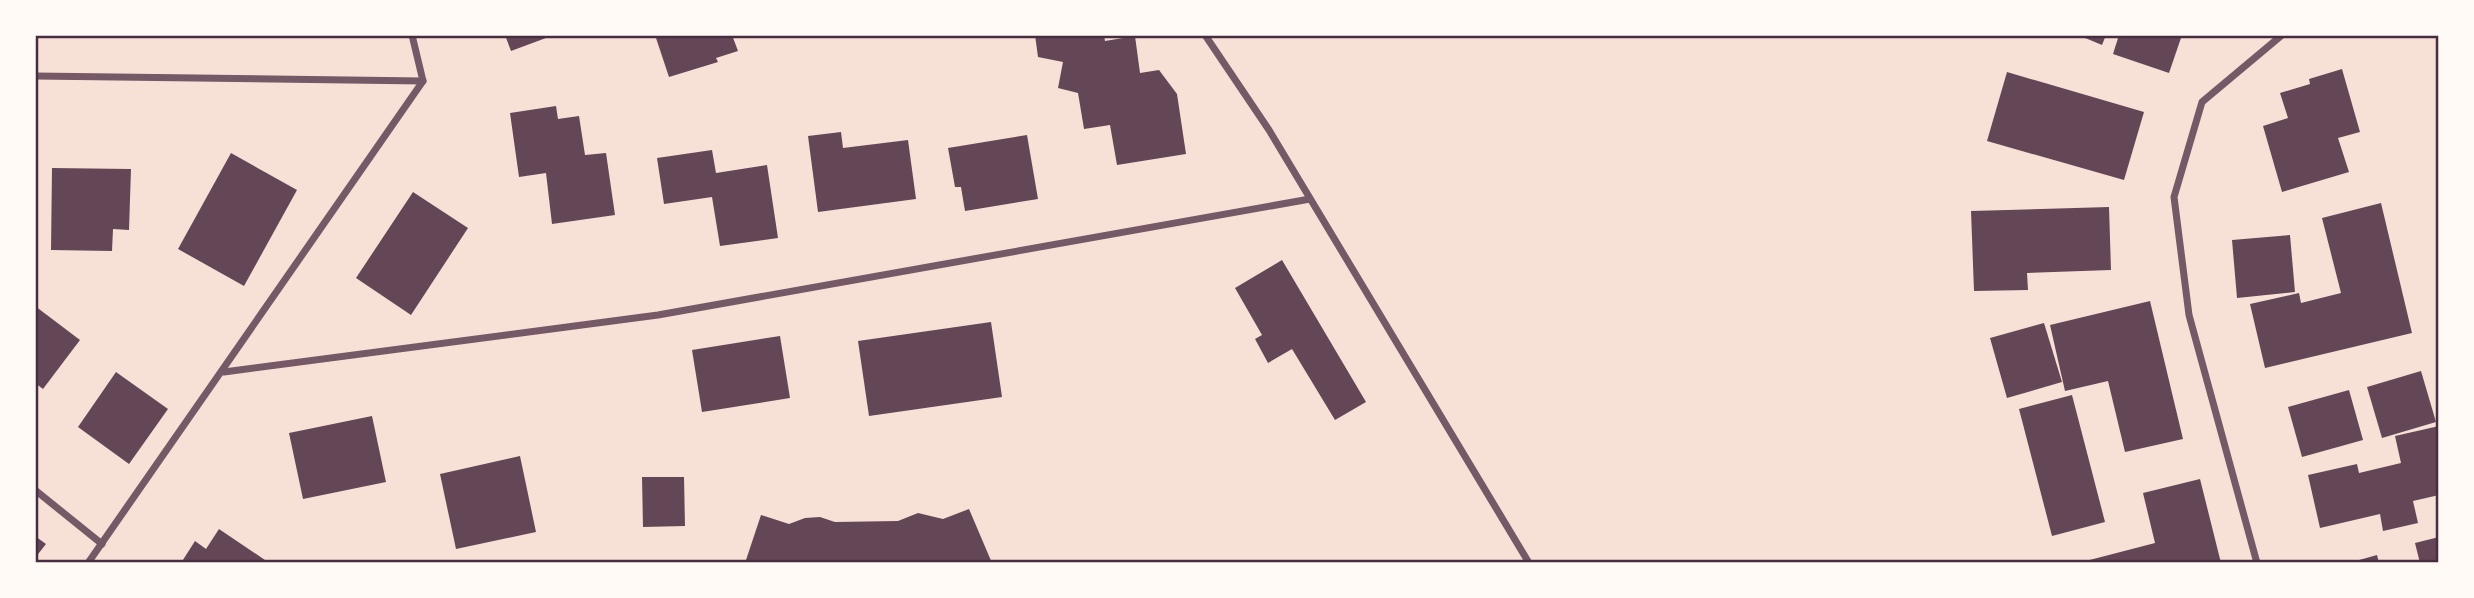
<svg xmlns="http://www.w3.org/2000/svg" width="2474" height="598" font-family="'Asap Condensed',sans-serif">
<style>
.building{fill:#644757}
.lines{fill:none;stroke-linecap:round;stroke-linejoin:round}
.minor{stroke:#755966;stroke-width:7}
.neatline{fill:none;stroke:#4a2c40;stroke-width:2.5}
</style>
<rect width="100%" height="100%" fill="#f7e1d7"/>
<g class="building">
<polygon points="505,35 554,35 511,51"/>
<polygon points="655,35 732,35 738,51 716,58 718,62 669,77"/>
<polygon points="1035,35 1104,35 1105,41 1135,36 1140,73 1159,70 1177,94 1186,154 1117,165 1110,125 1084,129 1078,93 1058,88 1063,62 1038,57"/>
<polygon points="2078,35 2106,35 2102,45"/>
<polygon points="2119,35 2182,35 2169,73 2113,54"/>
<polygon points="2342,69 2360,132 2338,138 2349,172 2282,192 2263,126 2288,118 2280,93 2310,84 2309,79"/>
<polygon points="2007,72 2144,112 2124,180 1987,141"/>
<polygon points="556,106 558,119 579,116 585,155 606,153 615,215 552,224 546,173 519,177 510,113"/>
<polygon points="841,132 843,148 908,140 916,199 818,212 808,136"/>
<polygon points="1027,135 1038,199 965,211 961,187 955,187 948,148"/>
<polygon points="712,150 716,173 767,165 778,238 720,246 712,197 664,204 657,158"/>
<polygon points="231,153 297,190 244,286 178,249"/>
<polygon points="52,168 131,169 129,230 113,229 112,251 51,250"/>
<polygon points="413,192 468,228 411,315 356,278"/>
<polygon points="2381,203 2412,333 2265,368 2250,304 2299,293 2301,303 2341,293 2322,218"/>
<polygon points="2109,207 2111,270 2027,273 2028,290 1974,291 1971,211"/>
<polygon points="2290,235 2295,292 2237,298 2232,240"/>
<polygon points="1282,260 1366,402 1335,420 1292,349 1268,363 1255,339 1262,335 1235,288"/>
<polygon points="2150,301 2183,439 2125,452 2108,381 2065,391 2050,325"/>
<polygon points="35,306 80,340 43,389 35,383"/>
<polygon points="991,322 1002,397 869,416 858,341"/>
<polygon points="2044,323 2062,382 2007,398 1990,338"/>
<polygon points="780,336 790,398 702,412 692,350"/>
<polygon points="2421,371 2436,422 2382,438 2367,387"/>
<polygon points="116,372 168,409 129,464 78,427"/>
<polygon points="2349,390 2363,440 2302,457 2288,407"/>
<polygon points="2072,395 2105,522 2052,536 2019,409"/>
<polygon points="372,416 386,482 303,499 289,433"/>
<polygon points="2439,426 2439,495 2413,501 2418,523 2383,531 2380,514 2320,528 2308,475 2357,464 2359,473 2401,463 2395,436"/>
<polygon points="520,456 536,532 456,549 440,474"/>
<polygon points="642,477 684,477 685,526 643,527"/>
<polygon points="2200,479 2221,563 2078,563 2155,543 2143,493"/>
<polygon points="969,509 992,563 745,563 761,515 789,524 805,518 820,517 835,522 898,521 918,513 943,519"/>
<polygon points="219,529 265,560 263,563 181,563 195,541 206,549"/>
<polygon points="35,536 46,544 35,558"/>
<polygon points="2439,537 2439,563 2420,563 2415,543"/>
<polygon points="2377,555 2379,563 2352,563 2352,562"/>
</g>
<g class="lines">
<g class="minor">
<polyline points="1205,35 1269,130 1529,563"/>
<polyline points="35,76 423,81"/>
<polyline points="224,372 658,315 1310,199"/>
<polyline points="35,490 102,544"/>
<polyline points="88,563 423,81 412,35"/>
<polyline points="2257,563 2189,315 2174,197 2202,102 2282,35"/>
</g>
</g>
<rect width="2474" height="598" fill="none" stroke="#fffaf5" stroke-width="74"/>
<rect x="37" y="37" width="2400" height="524" class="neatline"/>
</svg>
